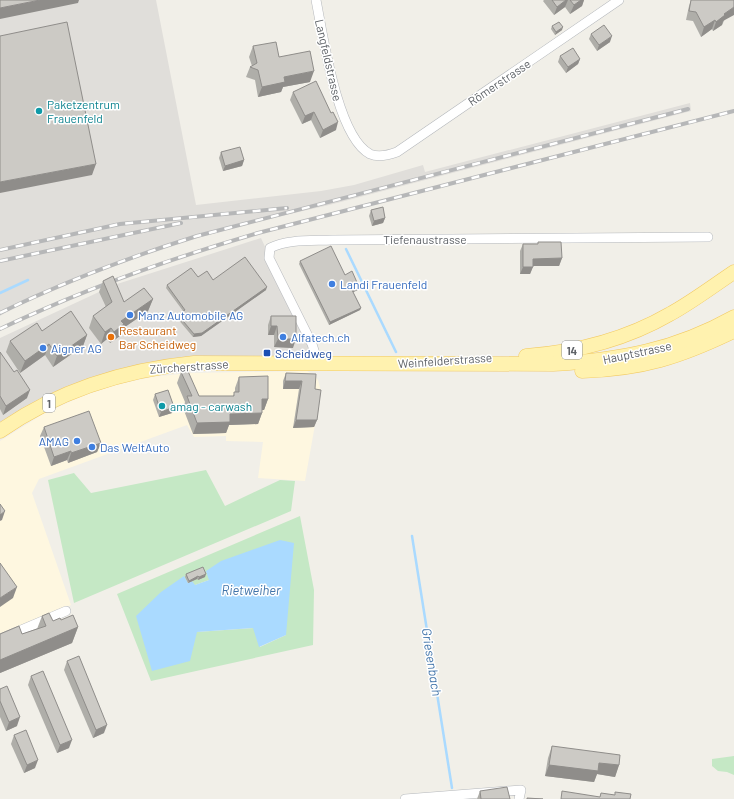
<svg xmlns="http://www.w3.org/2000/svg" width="734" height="799" font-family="Barlow,sans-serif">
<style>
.commercial{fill:#fef7e0}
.industrial{fill:#e0deda}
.green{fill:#c5e8c5;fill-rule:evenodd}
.water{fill:#aadaff}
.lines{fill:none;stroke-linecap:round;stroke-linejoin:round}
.stream{stroke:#aadaff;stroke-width:2.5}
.street-casing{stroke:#b5b8bc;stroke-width:10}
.primary-casing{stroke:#f2c960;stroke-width:15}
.street{stroke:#fff;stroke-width:9}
.primary{stroke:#fff2af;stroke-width:14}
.rail-casing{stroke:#b6b7b8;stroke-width:4}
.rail{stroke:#fff;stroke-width:2.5;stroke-dasharray:8;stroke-linecap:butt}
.wall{fill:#afaea9}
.shaded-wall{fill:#8f8d8a}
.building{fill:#cccac5;stroke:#8f8d8a}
.culture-dot{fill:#0f9aa8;stroke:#fff;stroke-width:1.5}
.shop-dot{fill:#3f7fe0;stroke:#fff;stroke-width:1.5}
.food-dot{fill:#e8710a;stroke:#fff;stroke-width:1.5}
.transit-dot{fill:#1a4fb4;stroke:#fff;stroke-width:1.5}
.labels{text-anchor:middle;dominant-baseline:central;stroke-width:3;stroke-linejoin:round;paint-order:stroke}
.shield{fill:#fff;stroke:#8f9295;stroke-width:1}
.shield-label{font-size:11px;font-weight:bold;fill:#5f6368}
.street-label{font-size:12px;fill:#5f6368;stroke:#fff}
.culture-label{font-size:12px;fill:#0d838f;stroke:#fff;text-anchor:start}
.shop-label{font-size:12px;fill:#366cbe;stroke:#fff;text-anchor:start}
.food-label{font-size:12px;fill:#c56008;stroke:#fff;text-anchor:start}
.transit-label{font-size:12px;fill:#164399;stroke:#fff;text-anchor:start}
.water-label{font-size:13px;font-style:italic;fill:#4174aa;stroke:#fff}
</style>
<rect width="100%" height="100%" fill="#f1efe8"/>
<polygon class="commercial" points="307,371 314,375 318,380 321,391 305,481 258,478 263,442 226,441 226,436 194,437 187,425 39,479 32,493 71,605 0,635 0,441 43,414 80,397 114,385 152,377 189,373"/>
<g class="industrial">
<polygon points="0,0 156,0 196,205 321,191 354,185 423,165 425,172 690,103 691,111 329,205 255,222 172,245 91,275 15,307 0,316"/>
<polygon points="261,238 318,363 132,372 0,431 0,338 114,285"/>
</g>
<g class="green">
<polygon points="206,470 225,506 280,480 295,481 291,511 74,603 48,480 74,473 91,493"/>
<path d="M300 516 314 590 313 645 151 681 117 594ZM184 577 188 583 195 585 209 580 286 635 260 647 254 628 197 632Z"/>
<polygon points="734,756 734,775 727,772 718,771 712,766 712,759"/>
</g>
<polygon class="water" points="280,540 294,543 286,635 259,647 253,628 197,632 190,661 152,671 136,616 161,592 184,576 188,583 192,581 195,585 209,580 206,571 221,561"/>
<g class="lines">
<g class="stream">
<polyline points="346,249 396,352"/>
<polyline points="0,293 28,280"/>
<polyline points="412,536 452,788"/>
</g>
<g class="street-casing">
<g id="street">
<path d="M316 0C323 35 337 137 370 154 379 158 389 155 397 152L619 0"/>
<path d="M318 363 312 344 269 258 270 248C288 239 312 241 332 240L708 237"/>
<polyline points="0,639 66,611"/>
<polyline points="405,799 521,790 519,799"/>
</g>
</g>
<g class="primary-casing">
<g id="primary">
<path d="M526 356C577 352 625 340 670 314 692 302 713 286 734 272"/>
<path d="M582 371C643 369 680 357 734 331"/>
<path d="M0 431C59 390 123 370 194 363L553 364C620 360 675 350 734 317"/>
</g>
</g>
<use href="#street" class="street"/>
<use href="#primary" class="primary"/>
<g class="rail-casing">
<g id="rail">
<polyline points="0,250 120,224 287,208"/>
<polyline points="0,261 181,223"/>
<path d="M0 313C63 282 130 257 197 236L688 109"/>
<path d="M0 329C84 289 169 259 258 233L734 111"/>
</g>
</g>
<use href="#rail" class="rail"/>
</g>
<g class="wall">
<polygon points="544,0 584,0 582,6 570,14 565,7 554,15 543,1"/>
<polygon points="691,0 734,0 722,25 713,31 712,29 701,37 693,21 686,20 689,6"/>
<polygon points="552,26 562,30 555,35 551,29"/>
<polygon points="591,34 610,42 597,51 589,39"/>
<polygon points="253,46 279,57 310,82 283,87 281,92 258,97 255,80 246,77 250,67 252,66 249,57"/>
<polygon points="560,56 580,59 578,64 566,73 558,62"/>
<polygon points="293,92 336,130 320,138 311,120 302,124 290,100"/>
<polygon points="221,152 244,160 242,166 223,171 219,158"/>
<polygon points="371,210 385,218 383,223 372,226 369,216"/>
<polygon points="538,242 562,258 559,266 533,266 530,274 520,274 520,251 523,244 538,244"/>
<polygon points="300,261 345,275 359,287 358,290 353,292 361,308 360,310 329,325 299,264"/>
<polygon points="198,277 213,280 266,290 201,336 193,337 177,318 178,315 183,311 166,288 167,285"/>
<polygon points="103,281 124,302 153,299 148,311 122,329 120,336 110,343 107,339 101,344 89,328 93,316 106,307 99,292"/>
<polygon points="271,316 293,348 274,347 274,335 268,335 268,325"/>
<polygon points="42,331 87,335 83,346 53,367 45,355 20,373 6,352 10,341"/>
<polygon points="0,352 27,398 3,415 0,409"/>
<polygon points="181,372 199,396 233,396 235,392 235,388 239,377 268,399 264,410 262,410 262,413 258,424 229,425 226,433 193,434 183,408 185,402 177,383"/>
<polygon points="286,373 315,389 317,420 314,427 293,428 299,389 283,389 283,381"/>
<polygon points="155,394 172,413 159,417 153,400"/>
<polygon points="44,427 101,443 97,452 68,463 67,460 51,466 40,436"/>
<polygon points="186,574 205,577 198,580 197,579 188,583 185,577"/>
<polygon points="42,616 53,621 61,620 78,627 72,643 0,673 0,634 22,634 37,629"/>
<polygon points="67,661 104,733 93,738 64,670"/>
<polygon points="31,676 69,748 57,753 28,685"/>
<polygon points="0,689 17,726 6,731 0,717"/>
<polygon points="14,735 35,768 24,773 11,744"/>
<polygon points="552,746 619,765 615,777 597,774 594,782 545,776 548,758"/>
<polygon points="480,791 510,799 477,799"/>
</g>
<g class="shaded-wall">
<polygon points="40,0 79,0 78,3 0,19 0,8"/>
<polygon points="566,0 568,0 565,7 554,15 557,7"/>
<polygon points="581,0 584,0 582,6 570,14 574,5"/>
<polygon points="734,7 734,15 723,21 722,25 713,31 716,22 724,14"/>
<polygon points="715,20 712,29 701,37 704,27"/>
<polygon points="563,27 562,30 555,35 556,32"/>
<polygon points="612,36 610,42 597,51 599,45"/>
<polygon points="580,59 578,64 566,73 568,67"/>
<polygon points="314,71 310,82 283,87 281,92 258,97 262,87 284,77"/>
<polygon points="314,112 311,120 302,124 305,116"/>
<polygon points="338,122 336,130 320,138 323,130"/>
<polygon points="244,160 242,166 223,171 225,166"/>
<polygon points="96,164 92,175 0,193 0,182"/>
<polygon points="385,218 383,223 372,226 374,221"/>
<polygon points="562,258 559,266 530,266 533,259"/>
<polygon points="523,267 533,267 530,274 520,274"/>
<polygon points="267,287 266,290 201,336 193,337 194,334"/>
<polygon points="359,287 358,290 351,293 352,290"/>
<polygon points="153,299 148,311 122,329 120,336 110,343 114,332 121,321"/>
<polygon points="361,308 360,310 329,325 330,322"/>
<polygon points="271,326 277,326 274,335 268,335"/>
<polygon points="111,328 107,339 101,344 105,332"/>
<polygon points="87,335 83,346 53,367 57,356"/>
<polygon points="278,339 296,339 293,348 274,347"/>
<polygon points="49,344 45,355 20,373 25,361"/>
<polygon points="285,381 302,381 299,389 283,389"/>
<polygon points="30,390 27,398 3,415 6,406"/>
<polygon points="262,399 268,399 264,410 258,410"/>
<polygon points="174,407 172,413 159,417 161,412"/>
<polygon points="262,413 258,424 229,425 226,433 193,434 197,423 230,414"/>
<polygon points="296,420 317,420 314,427 293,428"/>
<polygon points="101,443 97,452 68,463 71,453"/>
<polygon points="71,451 67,460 51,466 54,457"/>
<polygon points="5,511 2,520 0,521 0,515"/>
<polygon points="206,574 205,577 198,580 199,577"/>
<polygon points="198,576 197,579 188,583 189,581"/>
<polygon points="17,587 13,598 0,607 0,598"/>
<polygon points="78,627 72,643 0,673 0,660"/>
<polygon points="20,717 17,726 6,731 9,722"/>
<polygon points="107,725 104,733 93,738 96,730"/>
<polygon points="72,740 69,748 57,753 60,745"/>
<polygon points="38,760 35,768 24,773 27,765"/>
<polygon points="599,763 619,765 615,777 597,774 594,782 545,776 549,765"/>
</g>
<g class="building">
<polygon points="0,0 40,0 0,8"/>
<polygon points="552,0 566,0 557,7"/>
<polygon points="570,0 581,0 574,5"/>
<polygon points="691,0 734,0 734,7 724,14 725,15 716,22 715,20 704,27 696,12 689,11"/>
<polygon points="67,22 96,164 0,182 0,36"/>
<polygon points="559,22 563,27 556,32 552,26"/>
<polygon points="604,25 612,36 599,45 591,34"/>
<polygon points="276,42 279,57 310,51 314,71 284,77 285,82 262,87 258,70 250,67 257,63 253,46"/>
<polygon points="573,48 580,59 568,67 560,56"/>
<polygon points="316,81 331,113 333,112 338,122 323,130 314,112 305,116 293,92"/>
<polygon points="240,147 244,160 225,166 221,152"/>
<polygon points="383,207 385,218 374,221 371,210"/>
<polygon points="538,242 561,242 562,258 533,259 533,267 523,267 523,244 538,244"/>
<polygon points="331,246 345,275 352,271 359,287 352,290 361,308 330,322 300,261"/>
<polygon points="245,257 267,287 202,333 194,334 178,315 185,310 167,285 191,268 198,277 207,271 213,280"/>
<polygon points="113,276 124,302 144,288 153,299 121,321 124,324 114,332 111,328 105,332 93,316 112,302 103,281"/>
<polygon points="71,311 87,335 57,356 49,344 25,361 10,341 37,323 42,331"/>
<polygon points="271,316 296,316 296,339 278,339 277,326 271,326"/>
<polygon points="0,352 14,372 17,370 30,390 6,406 0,396"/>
<polygon points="187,369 199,396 234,396 234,392 239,392 239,377 268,376 268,399 262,399 262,413 230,414 230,422 197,423 187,396 192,396 181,372"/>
<polygon points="286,373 316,374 315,389 321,390 317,420 296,420 302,381 285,381"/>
<polygon points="168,390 174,407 161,412 155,394"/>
<polygon points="89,411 101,443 71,453 71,451 54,457 44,427"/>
<polygon points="0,504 5,511 0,515"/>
<polygon points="0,563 17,587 0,598"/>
<polygon points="203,567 206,574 199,577 198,576 189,581 186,574"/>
<polygon points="49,613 53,621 60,618 61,620 73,615 78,627 0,660 0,634 19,626 22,634 46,626 42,616"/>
<polygon points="79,656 107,725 96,730 67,661"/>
<polygon points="43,671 72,740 60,745 31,676"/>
<polygon points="7,686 20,717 9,722 0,701 0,689"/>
<polygon points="26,730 38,760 27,765 14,735"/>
<polygon points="552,746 620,755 619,765 599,763 598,771 549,765"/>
<polygon points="507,787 510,799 481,799 480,791"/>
<polygon points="562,791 600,797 601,793 615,795 615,792 631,794 630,799 561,799"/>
<polygon points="527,798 543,799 527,799"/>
</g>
<g class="culture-dot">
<circle cx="39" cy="111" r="4"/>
<circle cx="162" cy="406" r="4"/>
</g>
<g class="shop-dot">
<circle cx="332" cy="284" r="4"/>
<circle cx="130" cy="315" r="4"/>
<circle cx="283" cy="337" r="4"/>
<circle cx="43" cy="348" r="4"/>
<circle cx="77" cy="441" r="4"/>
<circle cx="92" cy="447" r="4"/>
</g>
<circle class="food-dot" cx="111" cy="337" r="4"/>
<rect class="transit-dot" x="263" y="349" width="8" height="8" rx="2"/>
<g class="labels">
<g class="shield">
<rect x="562" y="341" width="20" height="18" rx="3"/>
<rect x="43" y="394" width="12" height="18" rx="3"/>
</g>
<g class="shield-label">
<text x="572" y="350">14</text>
<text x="49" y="403">1</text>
</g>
<g class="street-label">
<text transform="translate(329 60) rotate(77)">Langfeldstrasse</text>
<text transform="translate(499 82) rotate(-34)">Römerstrasse</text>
<text x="425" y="239">Tiefenaustrasse</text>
<text transform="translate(637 352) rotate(-12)">Hauptstrasse</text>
<text transform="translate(445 360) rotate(-4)">Weinfelderstrasse</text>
<text transform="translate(189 366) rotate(-4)">Zürcherstrasse</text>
</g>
<g class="culture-label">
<text x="47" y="104">Paketzentrum<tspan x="47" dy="14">Frauenfeld</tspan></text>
<text x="170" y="406">amag - carwash</text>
</g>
<g class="shop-label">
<text x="340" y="284">Landi Frauenfeld</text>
<text x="138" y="315">Manz Automobile AG</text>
<text x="291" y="337">Alfatech.ch</text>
<text x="51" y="348">Aigner AG</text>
<text x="69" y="441" text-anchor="end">AMAG</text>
<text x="100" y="447">Das WeltAuto</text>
</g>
<g class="food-label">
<text x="119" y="330">Restaurant<tspan x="119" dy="14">Bar Scheidweg</tspan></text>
</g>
<g class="transit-label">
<text x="275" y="353">Scheidweg</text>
</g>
<g class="water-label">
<text x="251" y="590">Rietweiher</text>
<text transform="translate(432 662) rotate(81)">Griesenbach</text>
</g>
</g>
</svg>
